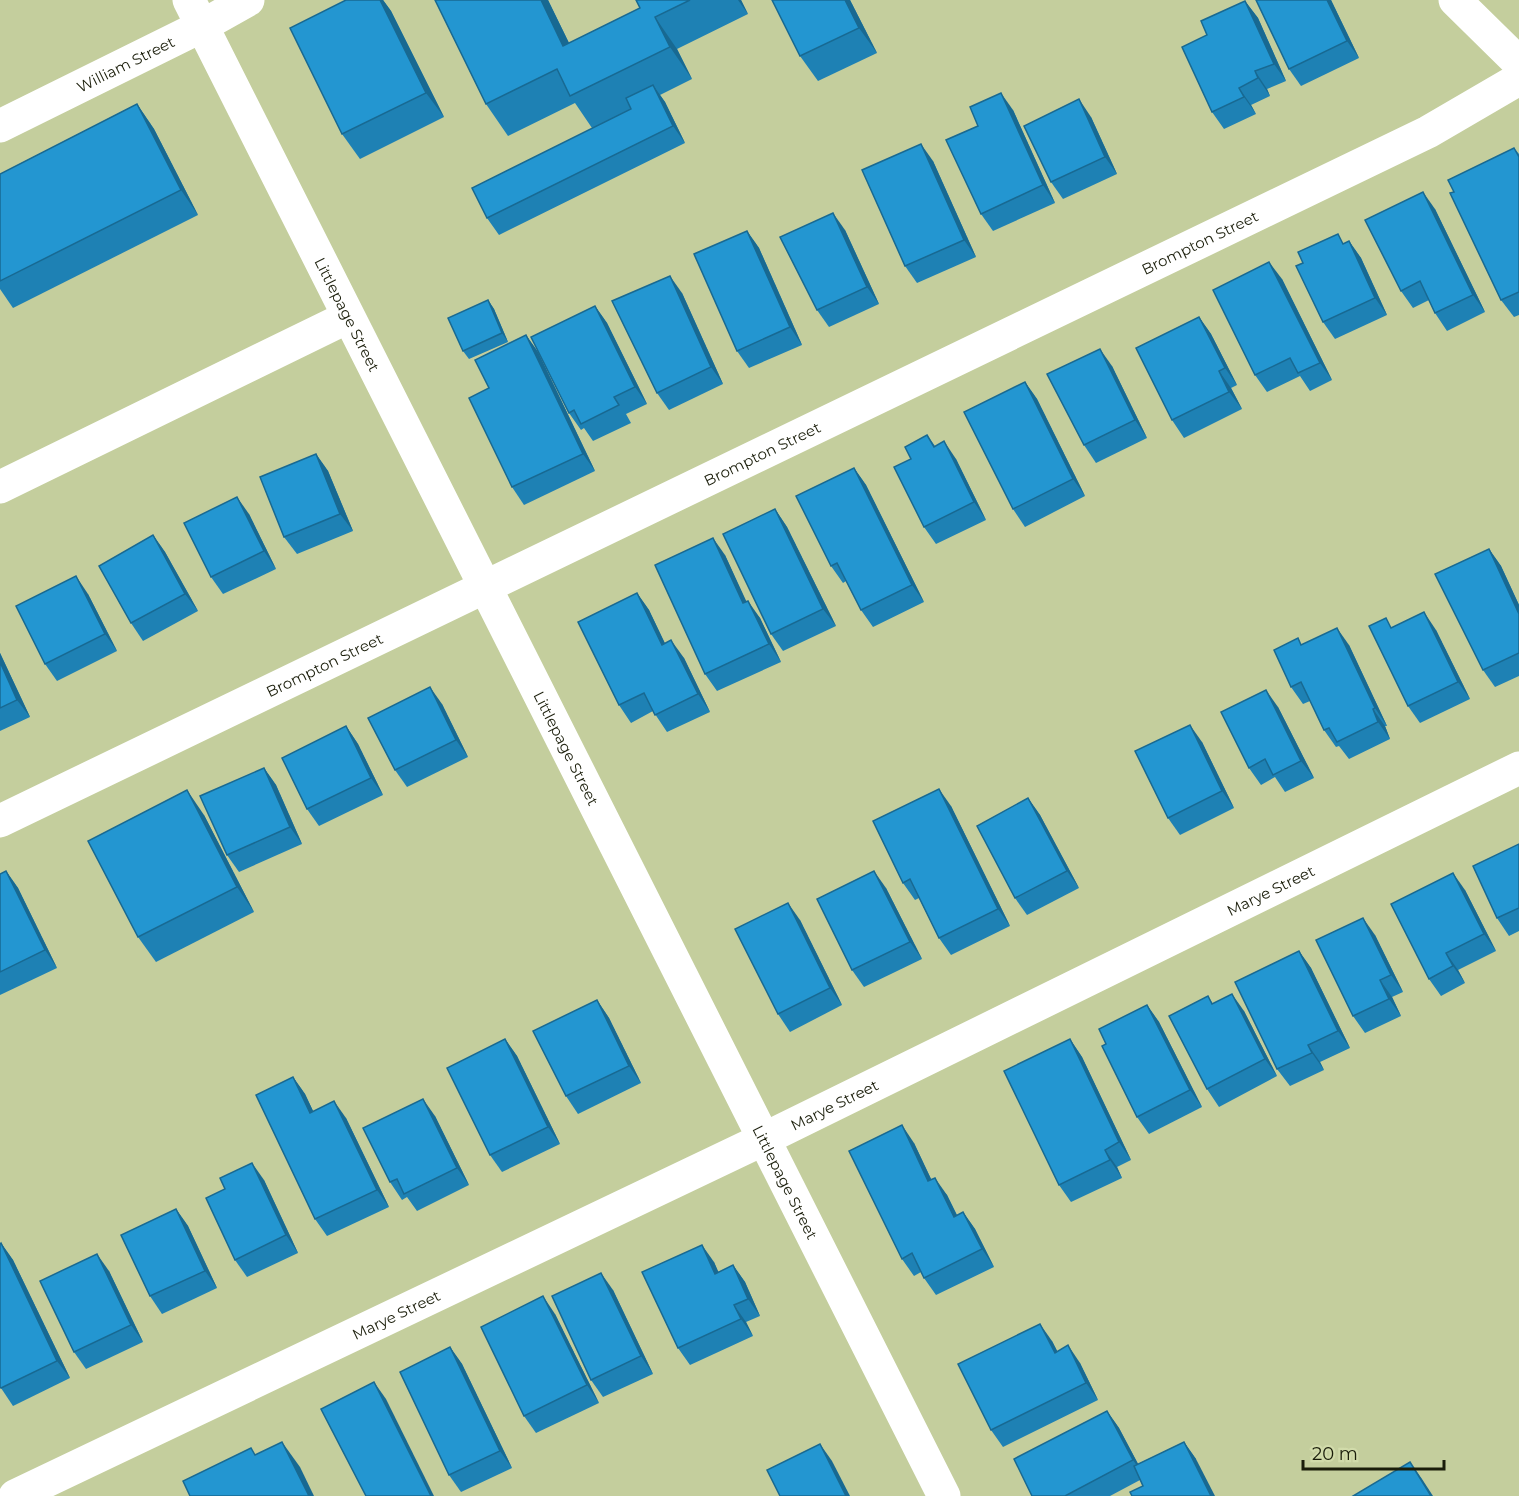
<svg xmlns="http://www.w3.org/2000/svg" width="1519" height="1496" font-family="Montserrat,sans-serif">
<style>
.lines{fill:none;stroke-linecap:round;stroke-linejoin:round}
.minor{stroke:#fff;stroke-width:33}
.major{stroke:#fff;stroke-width:33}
.wall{fill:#1e81b4}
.shaded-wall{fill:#186992}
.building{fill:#2396d1;stroke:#186992;stroke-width:1.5}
.labels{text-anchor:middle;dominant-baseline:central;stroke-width:5;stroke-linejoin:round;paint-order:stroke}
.street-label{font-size:15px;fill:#1a1d0a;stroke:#d1dbaa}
</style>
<rect width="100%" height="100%" fill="#c4ce9d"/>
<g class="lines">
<g class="minor">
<path id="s1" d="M189 0 944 1496"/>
<polyline points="1455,0 1519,63"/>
<polyline points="0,487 348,317"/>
<path id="s2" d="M0 821 1428 132 1519 79"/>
<path id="s3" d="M15 1496 764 1139 1519 768"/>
</g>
<path class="major" id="s4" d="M0 126 202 26 248 0"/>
</g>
<g class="wall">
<polygon points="346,0 383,0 391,11 444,117 360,159 342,134"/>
<polygon points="435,0 548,0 569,43 640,8 636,0 741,0 748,14 677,49 692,79 660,95 665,102 685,143 499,235 487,218 592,128 575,103 508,136 486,104"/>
<polygon points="772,0 850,0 877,53 818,81 800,56"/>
<polygon points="1256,0 1331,0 1359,58 1301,86 1289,69"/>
<polygon points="1245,1 1258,18 1286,81 1267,89 1270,96 1251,105 1256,114 1224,129 1212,112 1207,35"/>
<polygon points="137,104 154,129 198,215 13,308 0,289 0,174"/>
<polygon points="1013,110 1055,203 993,231 981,214"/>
<polygon points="1091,117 1117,174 1063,199 1051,182"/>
<polygon points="1514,148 1519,154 1519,315 1514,317 1501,300 1454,192"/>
<polygon points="933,161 976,257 917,283 905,266"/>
<polygon points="1435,209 1485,312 1447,331 1435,313 1429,300 1413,308 1401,291"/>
<polygon points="845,230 879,304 829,327 817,310"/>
<polygon points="747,231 759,248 802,345 749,368 737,351"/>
<polygon points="1349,241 1361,258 1387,315 1335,339 1323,322 1345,243"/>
<polygon points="1282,279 1332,380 1310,391 1300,376 1267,392 1255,375"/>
<polygon points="682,293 723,384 669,410 657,393"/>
<polygon points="488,300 494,309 508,342 469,359 463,351"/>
<polygon points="595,306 607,323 647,404 626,414 631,423 593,441 584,428 581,430 569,413"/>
<polygon points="1199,317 1211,334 1237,385 1231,388 1242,409 1184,438 1172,420"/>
<polygon points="526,335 538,352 595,471 524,505 512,487 489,388"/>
<polygon points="1112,366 1147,438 1096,463 1084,445"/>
<polygon points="1025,382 1037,399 1085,496 1025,527 1013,509"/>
<polygon points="927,435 935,446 956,459 986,520 936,544 924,527 911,459"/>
<polygon points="316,454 328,471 353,531 297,554 284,537"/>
<polygon points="854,468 866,485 924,602 873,627 861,610 846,581 843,583 831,566"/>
<polygon points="775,509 787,527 836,626 783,651 771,634"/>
<polygon points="249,514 276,569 223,594 211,577"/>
<polygon points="153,535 165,552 198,611 143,641 131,623"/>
<polygon points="1489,549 1501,566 1519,605 1519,676 1495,687 1483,670"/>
<polygon points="725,555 746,602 760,618 781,662 717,691 705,674"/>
<polygon points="637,593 649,610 665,644 684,658 710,712 667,732 653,711 631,723 619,705"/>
<polygon points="88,594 117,651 57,681 45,664"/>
<polygon points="1436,630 1470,699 1420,723 1408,706"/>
<polygon points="1303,644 1349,645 1387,726 1385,726 1390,739 1349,759 1339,746 1336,747 1324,730 1310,701 1303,704 1291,687"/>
<polygon points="0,653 30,717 0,731"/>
<polygon points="442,704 468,757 407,787 395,770"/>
<polygon points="1278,707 1314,778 1285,792 1275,777 1261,785 1249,768"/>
<polygon points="346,726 358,744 383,795 319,826 307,809"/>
<polygon points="1202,742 1234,808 1180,835 1168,818"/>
<polygon points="264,768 276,785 302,844 239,872 227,855"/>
<polygon points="1028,798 1040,815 1079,888 1027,915 1015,898"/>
<polygon points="951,806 1010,926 951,955 939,938 919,898 915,900 903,883"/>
<polygon points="204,815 254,912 156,962 138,937"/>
<polygon points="1519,844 1519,931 1509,936 1497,918"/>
<polygon points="6,871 18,888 57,968 0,995 0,874"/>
<polygon points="886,888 922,959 864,987 852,970"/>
<polygon points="1465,890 1496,951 1458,970 1465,983 1441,996 1429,979"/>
<polygon points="800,920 842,1005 790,1032 778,1014"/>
<polygon points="1375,935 1403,992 1392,997 1401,1016 1365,1033 1353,1016"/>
<polygon points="1299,951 1311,968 1350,1048 1320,1062 1324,1070 1290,1086 1277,1069"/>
<polygon points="1208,996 1213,1004 1244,1011 1277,1076 1219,1107 1207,1089"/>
<polygon points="597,1000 609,1018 641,1083 578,1114 566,1096"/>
<polygon points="1147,1005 1159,1022 1202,1107 1149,1134 1137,1117 1106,1044"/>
<polygon points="505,1039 517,1056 560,1144 502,1172 490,1155"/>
<polygon points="1070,1039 1082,1057 1131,1160 1117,1167 1122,1178 1071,1202 1059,1185"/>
<polygon points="293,1077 305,1094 313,1111 346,1118 389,1207 327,1236 315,1219"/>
<polygon points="435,1116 469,1185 417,1211 407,1197 402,1200 390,1182"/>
<polygon points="914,1143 931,1179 947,1195 957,1215 963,1212 975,1229 994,1267 936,1295 924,1278 921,1272 914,1276 902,1259"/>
<polygon points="264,1180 298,1253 247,1277 235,1260"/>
<polygon points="176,1209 188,1226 217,1288 162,1314 150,1296"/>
<polygon points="1,1243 13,1260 70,1378 13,1406 1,1388"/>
<polygon points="714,1262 718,1272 733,1265 745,1282 760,1316 746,1322 753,1336 690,1365 678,1348"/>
<polygon points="109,1271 143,1342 86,1369 74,1352"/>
<polygon points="613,1290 653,1374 603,1397 591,1380"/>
<polygon points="555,1314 599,1403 536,1433 524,1416"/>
<polygon points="1052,1341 1057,1351 1080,1363 1098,1400 1003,1447 991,1430"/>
<polygon points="450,1347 462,1364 512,1468 461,1492 449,1475"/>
<polygon points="1107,1411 1119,1428 1138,1464 1184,1442 1196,1459 1143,1486 1140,1480 1110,1496 1032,1496"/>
</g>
<g class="shaded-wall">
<polygon points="380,0 383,0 391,11 444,117 426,93"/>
<polygon points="541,0 548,0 586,78 563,46"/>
<polygon points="738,0 741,0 748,14"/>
<polygon points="845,0 850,0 877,53 859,28"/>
<polygon points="1327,0 1331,0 1359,58 1347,41"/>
<polygon points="1245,1 1258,18 1286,81 1274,64"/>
<polygon points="655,17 677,49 692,79 670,47"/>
<polygon points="1255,71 1267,89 1270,96 1258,78"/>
<polygon points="653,85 665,102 685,143 673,126"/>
<polygon points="1239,88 1251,105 1256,114 1244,97"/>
<polygon points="1001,93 1013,110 1055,203 1043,185"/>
<polygon points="1079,99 1091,117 1117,174 1105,157"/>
<polygon points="137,104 154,129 198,215 181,190"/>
<polygon points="921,144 933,161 976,257 964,240"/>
<polygon points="1423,192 1435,209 1485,312 1473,295"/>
<polygon points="833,213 845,230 879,304 867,287"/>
<polygon points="747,231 759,248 802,345 790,327"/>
<polygon points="1349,241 1361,258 1387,315 1375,298"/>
<polygon points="1269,262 1282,279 1332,380 1320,363"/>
<polygon points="670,276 682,293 723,384 711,367"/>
<polygon points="488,300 494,309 508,342 502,333"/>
<polygon points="595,306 607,323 647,404 635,387"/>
<polygon points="1199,317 1211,334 1237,385 1225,368"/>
<polygon points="526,335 538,352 595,471 583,454"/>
<polygon points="1100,349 1112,366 1147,438 1135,420"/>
<polygon points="1219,371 1231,388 1242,409 1229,392"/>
<polygon points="1025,382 1037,399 1085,496 1073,479"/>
<polygon points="944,441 956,459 986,520 974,502"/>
<polygon points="316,454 328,471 353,531 340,514"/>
<polygon points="854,468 866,485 924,602 912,585"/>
<polygon points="237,497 249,514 276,569 264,551"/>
<polygon points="775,509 787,527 836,626 823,609"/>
<polygon points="153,535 165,552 198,611 185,594"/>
<polygon points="713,538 725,555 755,620 743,603"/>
<polygon points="1489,549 1501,566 1519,605 1519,614"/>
<polygon points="76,576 88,594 117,651 105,634"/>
<polygon points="637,593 649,610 674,662 662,645"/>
<polygon points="748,601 760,618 781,662 769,644"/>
<polygon points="1424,612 1436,630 1470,699 1458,682"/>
<polygon points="1337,628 1349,645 1387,726 1375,708"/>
<polygon points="671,640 684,658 710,712 698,694"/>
<polygon points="0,653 30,717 17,700 0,662"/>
<polygon points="430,687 442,704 468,757 456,740"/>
<polygon points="1266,690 1278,707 1314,778 1301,761"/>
<polygon points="1373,709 1385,726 1390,739 1378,722"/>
<polygon points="1190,725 1202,742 1234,808 1222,791"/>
<polygon points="346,726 358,744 383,795 371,778"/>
<polygon points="264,768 276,785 302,844 290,827"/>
<polygon points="939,789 951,806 1010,926 998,909"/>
<polygon points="187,790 204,815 254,912 237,887"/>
<polygon points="1028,798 1040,815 1079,888 1067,871"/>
<polygon points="6,871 18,888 57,968 45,950"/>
<polygon points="874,871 886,888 922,959 910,942"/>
<polygon points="1453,873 1465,890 1496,951 1484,934"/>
<polygon points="788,903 800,920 842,1005 830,988"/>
<polygon points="1363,918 1375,935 1403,992 1391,975"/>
<polygon points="1299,951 1311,968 1350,1048 1338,1031"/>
<polygon points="1446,953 1458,970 1465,983 1453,966"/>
<polygon points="1380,980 1392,997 1401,1016 1389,999"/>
<polygon points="1232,994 1244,1011 1277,1076 1265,1059"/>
<polygon points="597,1000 609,1018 641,1083 629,1066"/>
<polygon points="1147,1005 1159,1022 1202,1107 1190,1090"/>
<polygon points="505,1039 517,1056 560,1144 548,1127"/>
<polygon points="1070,1039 1082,1057 1131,1160 1119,1142"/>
<polygon points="1308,1045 1320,1062 1324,1070 1312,1053"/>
<polygon points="293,1077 305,1094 322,1130 310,1113"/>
<polygon points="423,1099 435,1116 469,1185 457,1168"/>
<polygon points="334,1101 346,1118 389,1207 377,1190"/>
<polygon points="902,1125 914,1143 940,1198 928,1181"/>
<polygon points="1105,1150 1117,1167 1122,1178 1110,1160"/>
<polygon points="252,1163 264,1180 298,1253 286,1235"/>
<polygon points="935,1178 947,1195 966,1234 954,1217"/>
<polygon points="176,1209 188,1226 217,1288 205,1271"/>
<polygon points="963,1212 975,1229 994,1267 982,1249"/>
<polygon points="1,1243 13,1260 70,1378 57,1361"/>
<polygon points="702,1245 714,1262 727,1291 715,1274"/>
<polygon points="97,1254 109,1271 143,1342 131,1325"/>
<polygon points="733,1265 745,1282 760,1316 748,1299"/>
<polygon points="601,1273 613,1290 653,1374 641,1356"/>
<polygon points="543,1296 555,1314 599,1403 587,1385"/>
<polygon points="734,1305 746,1322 753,1336 741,1319"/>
<polygon points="1040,1324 1052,1341 1067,1370 1055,1353"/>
<polygon points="1068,1345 1080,1363 1098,1400 1086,1383"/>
<polygon points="450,1347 462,1364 512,1468 500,1451"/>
<polygon points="374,1382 386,1399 434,1496 431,1496"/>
<polygon points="1107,1411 1119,1428 1145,1477 1133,1460"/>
<polygon points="282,1442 300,1467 314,1496 309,1496"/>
<polygon points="1184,1442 1196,1459 1215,1496 1211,1496"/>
<polygon points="820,1444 832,1461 850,1496 846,1496"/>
<polygon points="1410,1462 1422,1479 1433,1496 1431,1496"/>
</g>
<g class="building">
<polygon points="346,0 380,0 426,93 342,134 290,28"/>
<polygon points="435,0 541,0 563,46 640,8 636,0 690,0 655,17 670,47 570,96 557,69 486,104"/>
<polygon points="772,0 845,0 859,28 800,56"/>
<polygon points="1256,0 1327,0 1347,41 1289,69"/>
<polygon points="1245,1 1274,64 1255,71 1258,78 1239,88 1244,97 1212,112 1182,47 1207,35 1201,21"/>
<polygon points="653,85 673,126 487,218 472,188 631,109 626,98"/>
<polygon points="1001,93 1043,185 981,214 946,140 978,126 970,107"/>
<polygon points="1079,99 1105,157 1051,182 1024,126"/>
<polygon points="137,104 181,190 0,281 0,174"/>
<polygon points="921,144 964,240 905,266 862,170"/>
<polygon points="1514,148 1519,157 1519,292 1501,300 1450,193 1454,192 1448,180"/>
<polygon points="1423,192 1473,295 1435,313 1420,281 1401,291 1365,220"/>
<polygon points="833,213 867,287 817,310 780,237"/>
<polygon points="747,231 790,327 737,351 694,254"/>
<polygon points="1338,234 1343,244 1349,241 1375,298 1323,322 1296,266 1303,263 1298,252"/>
<polygon points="1269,262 1320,363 1298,373 1290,358 1255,375 1213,290"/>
<polygon points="670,276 711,367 657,393 612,301"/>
<polygon points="488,300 502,333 463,351 448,318"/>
<polygon points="595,306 635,387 614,397 619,405 581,424 574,410 569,413 531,337"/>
<polygon points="1199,317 1225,368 1219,371 1229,392 1172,420 1136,348"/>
<polygon points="526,335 583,454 512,487 469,398 489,388 475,360"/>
<polygon points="1100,349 1135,420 1084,445 1047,374"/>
<polygon points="1025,382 1073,479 1013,509 964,412"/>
<polygon points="927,435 934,447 944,441 974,502 924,527 894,467 911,459 905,447"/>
<polygon points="316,454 340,514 284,537 260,477"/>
<polygon points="854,468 912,585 861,610 837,563 831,566 796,496"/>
<polygon points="237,497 264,551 211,577 184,523"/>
<polygon points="775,509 823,609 771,634 723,534"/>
<polygon points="153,535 185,594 131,623 99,566"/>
<polygon points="713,538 743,603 748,601 769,644 705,674 655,565"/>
<polygon points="1489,549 1519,614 1519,653 1483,670 1435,574"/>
<polygon points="76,576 105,634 45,664 16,606"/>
<polygon points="637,593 662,645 671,640 698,694 655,715 644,693 619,705 578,622"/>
<polygon points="1424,612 1458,682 1408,706 1369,626 1386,618 1391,628"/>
<polygon points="1337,628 1375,708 1373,709 1378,722 1337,742 1329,728 1324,730 1301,682 1291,687 1274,650 1298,638 1301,645"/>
<polygon points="0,662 17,700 0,708"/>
<polygon points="430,687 456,740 395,770 368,718"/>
<polygon points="1266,690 1301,761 1273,775 1265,759 1249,768 1221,712"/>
<polygon points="1190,725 1222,791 1168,818 1135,751"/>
<polygon points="346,726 371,778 307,809 282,758"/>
<polygon points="264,768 290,827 227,855 200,796"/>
<polygon points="939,789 998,909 939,938 910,879 903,883 873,821"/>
<polygon points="187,790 237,887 138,937 88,841"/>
<polygon points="1028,798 1067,871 1015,898 977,826"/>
<polygon points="1519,844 1519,908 1497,918 1473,866"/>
<polygon points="6,871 45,950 0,972 0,874"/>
<polygon points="874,871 910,942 852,970 817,899"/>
<polygon points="1453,873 1484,934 1446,953 1453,966 1429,979 1391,904"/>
<polygon points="788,903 830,988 778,1014 735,929"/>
<polygon points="1363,918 1391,975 1380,980 1389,999 1353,1016 1316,940"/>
<polygon points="1299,951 1338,1031 1308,1045 1312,1053 1277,1069 1235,982"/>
<polygon points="1232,994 1265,1059 1207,1089 1169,1016 1208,996 1212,1004"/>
<polygon points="597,1000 629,1066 566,1096 533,1031"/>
<polygon points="1147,1005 1190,1090 1137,1117 1102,1046 1106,1044 1099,1029"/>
<polygon points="505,1039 548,1127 490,1155 447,1068"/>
<polygon points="1070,1039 1119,1142 1105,1150 1110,1160 1059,1185 1004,1071"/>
<polygon points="293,1077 310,1113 334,1101 377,1190 315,1219 256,1095"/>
<polygon points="423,1099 457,1168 404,1194 397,1179 390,1182 363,1128"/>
<polygon points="902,1125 928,1181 935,1178 954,1217 963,1212 982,1249 924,1278 912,1253 902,1259 849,1151"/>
<polygon points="252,1163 286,1235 235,1260 206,1198 225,1189 220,1178"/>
<polygon points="176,1209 205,1271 150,1296 121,1235"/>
<polygon points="1,1243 57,1361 1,1388 0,1387 0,1244"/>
<polygon points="702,1245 715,1274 733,1265 748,1299 734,1305 741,1319 678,1348 642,1272"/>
<polygon points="97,1254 131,1325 74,1352 40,1281"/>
<polygon points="601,1273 641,1356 591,1380 552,1296"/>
<polygon points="543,1296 587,1385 524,1416 481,1327"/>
<polygon points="1040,1324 1055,1353 1068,1345 1086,1383 991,1430 958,1364"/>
<polygon points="450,1347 500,1451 449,1475 400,1372"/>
<polygon points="374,1382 431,1496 366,1496 321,1409"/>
<polygon points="1107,1411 1133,1460 1065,1496 1032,1496 1014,1459"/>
<polygon points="282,1442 309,1496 190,1496 183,1481 251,1448 255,1455"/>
<polygon points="1184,1442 1211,1496 1132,1496 1130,1492 1143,1486 1134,1466"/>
<polygon points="820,1444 846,1496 780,1496 767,1470"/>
<polygon points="1410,1462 1431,1496 1353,1496"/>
</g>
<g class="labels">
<g class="street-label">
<text stroke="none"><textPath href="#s4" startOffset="140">William Street</textPath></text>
<text stroke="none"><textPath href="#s2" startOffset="1332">Brompton Street</textPath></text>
<text stroke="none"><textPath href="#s1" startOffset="352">Littlepage Street</textPath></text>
<text stroke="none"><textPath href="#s2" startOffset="846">Brompton Street</textPath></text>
<text stroke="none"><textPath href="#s2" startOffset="360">Brompton Street</textPath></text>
<text stroke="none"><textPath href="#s1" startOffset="838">Littlepage Street</textPath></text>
<text stroke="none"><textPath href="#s3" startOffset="1394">Marye Street</textPath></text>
<text stroke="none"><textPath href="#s3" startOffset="908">Marye Street</textPath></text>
<text stroke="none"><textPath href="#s1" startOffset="1324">Littlepage Street</textPath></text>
<text stroke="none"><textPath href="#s3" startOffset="422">Marye Street</textPath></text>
</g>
</g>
<path d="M1303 1460v9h141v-9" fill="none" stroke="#1a1d0a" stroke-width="3"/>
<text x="1312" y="1460" font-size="18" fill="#1a1d0a" stroke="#d1dbaa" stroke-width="4.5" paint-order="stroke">20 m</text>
</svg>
